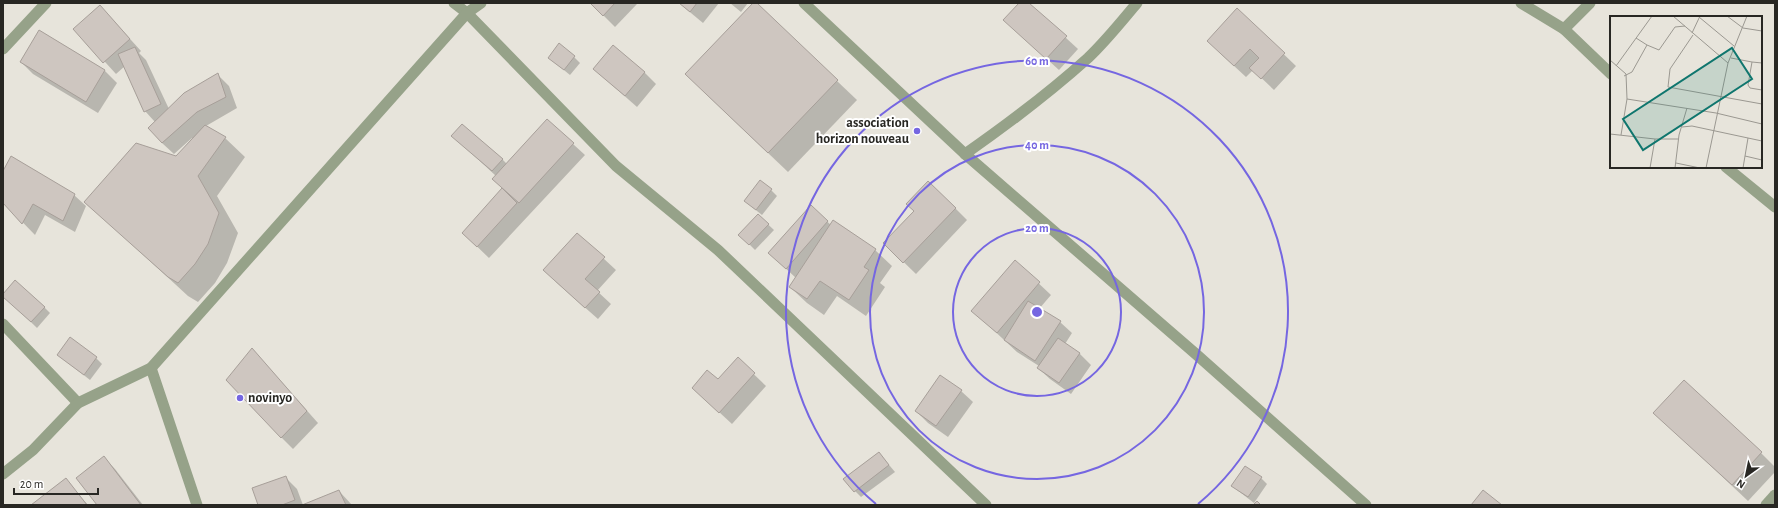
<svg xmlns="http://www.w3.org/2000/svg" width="1778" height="508" font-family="'Alegreya Sans',sans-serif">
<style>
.shadow{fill:#0003}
.building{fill:#cec6c0;stroke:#a79f99}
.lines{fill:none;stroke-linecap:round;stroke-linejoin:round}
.minor{stroke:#96a289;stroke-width:11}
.ring{fill:none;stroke:#7566e1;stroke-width:2}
.poi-dot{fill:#7566e1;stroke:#fff;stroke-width:1.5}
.labels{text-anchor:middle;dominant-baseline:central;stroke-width:4;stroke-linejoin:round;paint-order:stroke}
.poi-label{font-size:14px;font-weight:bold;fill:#282723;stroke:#fff;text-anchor:end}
.inset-road{fill:none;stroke:#9b9891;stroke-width:1}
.view{fill:#0f766e;fill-opacity:0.15;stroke:#0f766e;stroke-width:2}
.inset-edge{fill:none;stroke:#282723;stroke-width:2}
.centre{fill:#7566e1;stroke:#fff;stroke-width:2}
.ring-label{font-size:12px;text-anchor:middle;font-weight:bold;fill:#7566e1;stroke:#fff;stroke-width:4;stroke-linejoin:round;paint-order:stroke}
</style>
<rect width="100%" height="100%" fill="#e7e4db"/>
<g class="shadow">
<polygon points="591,3 638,3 615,27"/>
<polygon points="679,3 719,3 703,23"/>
<polygon points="730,3 748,3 741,12"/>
<polygon points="755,3 857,100 788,172 706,94"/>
<polygon points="1021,3 1028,3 1078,49 1059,70 1017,32"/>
<polygon points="1238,10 1296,66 1274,90 1253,70 1246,77 1220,53"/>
<polygon points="111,18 141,51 139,53 146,60 169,109 217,74 229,86 237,108 206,126 225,138 245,157 217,196 238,233 227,263 215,283 198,302 188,296 86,202 177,157 193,139 192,138 174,154 162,143 155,122 145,111 125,66 116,74 75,29"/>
<polygon points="39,32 105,71 117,83 98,113 33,74 21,62"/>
<polygon points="574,57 580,63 570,75 549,58"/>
<polygon points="594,69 644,72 656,84 637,107"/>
<polygon points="453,136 502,159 507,164 573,144 585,155 489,258 463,233 503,189 493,179 496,176"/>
<polygon points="3,173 74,195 86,206 75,232 45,215 35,235 3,202"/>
<polygon points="771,190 777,196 762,215 752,207"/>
<polygon points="811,207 831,225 875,250 892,266 880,283 885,287 866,316 837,296 824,315 807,303 790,287 796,278 769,253"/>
<polygon points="955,208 967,220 916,274 884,243"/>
<polygon points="758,215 774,230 755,250 740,235"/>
<polygon points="577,234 616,270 597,291 611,304 598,319 556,282"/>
<polygon points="1015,261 1051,295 1039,309 1060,322 1072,333 1065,344 1079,353 1091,365 1071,394 1050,379 1038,368 1039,366 1017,352 973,311"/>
<polygon points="3,295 44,307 50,313 37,328"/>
<polygon points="252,349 318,423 293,449 281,437"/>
<polygon points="58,355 96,358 102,364 90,380"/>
<polygon points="738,359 766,386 732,424 705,399 718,381"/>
<polygon points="961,391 973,402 948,437 928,423 916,411"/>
<polygon points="1655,413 1761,453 1775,467 1775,472 1748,501"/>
<polygon points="879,453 895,472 861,497 855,491"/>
<polygon points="104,458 115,469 143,505 98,505"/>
<polygon points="285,477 297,489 303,505 259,505"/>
<polygon points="1261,478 1267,484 1254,503 1232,486"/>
<polygon points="65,479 88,505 32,505"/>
<polygon points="339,491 352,505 305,505"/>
</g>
<g class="building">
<polygon points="590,3 615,3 603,16"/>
<polygon points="679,3 697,3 690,12"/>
<polygon points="753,3 757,3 838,80 768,153 685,74"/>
<polygon points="1019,3 1029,3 1067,36 1046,59 1003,20"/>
<polygon points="100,5 130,39 103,63 73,29"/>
<polygon points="1237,8 1285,53 1261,79 1249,68 1259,58 1250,49 1234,66 1207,41"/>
<polygon points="39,30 105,70 86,102 20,62"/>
<polygon points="559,43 575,56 564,70 548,58"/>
<polygon points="613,45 645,72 625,96 593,69"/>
<polygon points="135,47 161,104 144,112 118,54"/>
<polygon points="218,73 226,97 197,112 162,143 148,128 184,93"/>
<polygon points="547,119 574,143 519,203 492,179"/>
<polygon points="462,124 503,159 492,171 451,136"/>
<polygon points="205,125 226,137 198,176 219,213 208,244 195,264 178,283 168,277 84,202 136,143 176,156"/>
<polygon points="11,156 75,194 63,221 33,204 22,224 3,203 3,171"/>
<polygon points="760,180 772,189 756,210 744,201"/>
<polygon points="928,181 956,208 903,263 883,243 914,211 906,204"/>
<polygon points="502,188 517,203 477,247 462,233"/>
<polygon points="811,205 828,221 786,269 768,253"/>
<polygon points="758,214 769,224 749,245 738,235"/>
<polygon points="833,220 876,249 864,267 869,270 849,300 820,281 807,299 789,287"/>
<polygon points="577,233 605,257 585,279 600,292 585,308 543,270"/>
<polygon points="1015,260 1040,282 997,333 971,311"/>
<polygon points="15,280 45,307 31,322 3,297 3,294"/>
<polygon points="1028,301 1061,321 1035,361 1004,340"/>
<polygon points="70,337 97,357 84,375 57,355"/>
<polygon points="1058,338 1080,353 1059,383 1037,368"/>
<polygon points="252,348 307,411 281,438 226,380"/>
<polygon points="738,357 755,373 719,413 692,388 707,370 718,379"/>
<polygon points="940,375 962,390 936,426 915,411"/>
<polygon points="1684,380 1762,452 1732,485 1653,413"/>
<polygon points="879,452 889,465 854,492 843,479"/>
<polygon points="104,456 141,505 97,505 76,478"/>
<polygon points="1245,466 1262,477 1248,497 1231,486"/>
<polygon points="286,476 295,500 282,505 258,505 252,488"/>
<polygon points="66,478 87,505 31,505"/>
<polygon points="339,490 346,505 302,505"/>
<polygon points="1483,490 1502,505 1471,505"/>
<polygon points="1257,501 1261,505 1253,505"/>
</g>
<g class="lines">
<g class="minor">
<polyline points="454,3 467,13 616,166 718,250 986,505"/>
<polyline points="804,3 965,154 1197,355 1366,505"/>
<polyline points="1521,3 1564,29 1611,74"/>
<polyline points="1564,29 1590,3"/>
<polyline points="3,49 46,3"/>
<path d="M965 154C1008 124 1049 93 1088 58 1106 41 1121 22 1137 3"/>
<polyline points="1726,167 1775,207"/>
<polyline points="3,324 78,403"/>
<polyline points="151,368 197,505"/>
<polyline points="3,474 33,450 78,403 151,368 467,13 481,3"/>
<polyline points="1766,505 1775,495"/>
</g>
</g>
<g class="ring">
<circle cx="1037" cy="312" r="84"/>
<circle cx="1037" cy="312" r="167"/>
<path d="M876 504A251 251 0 1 1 1198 504"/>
</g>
<g class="poi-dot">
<circle cx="917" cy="131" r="4"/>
<circle cx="240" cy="398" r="4"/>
</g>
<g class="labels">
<g class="poi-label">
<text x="909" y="123">association<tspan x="909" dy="16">horizon nouveau</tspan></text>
<text x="248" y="398" text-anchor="start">novinyo</text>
</g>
</g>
<g transform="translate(1610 16)">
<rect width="152" height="152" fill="#e7e4db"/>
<path class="inset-road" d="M63 0 118 47M117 0 133 12 152 15M89 1 124 30M82 17 90 0M83 19 60 53 58 71 152 88M26 22 37 29M121 42 142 46M0 44 16 58 17 83 106 97 152 108M152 47 142 46 138 69 140 72 152 74M6 50 42 0M14 60 22 56 37 29 49 34 65 11 75 10M72 111 82 110 152 125M0 118 45 123H68M11 119 17 83M135 140 152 144M66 147 90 152M40 152 45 123M65 152 69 119 77 92M96 152 118 47 137 0M133 152 138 122"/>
<path class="view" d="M122 32 142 63 33 134 13 103Z"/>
<rect width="152" height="152" class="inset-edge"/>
</g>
<circle cx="1037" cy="312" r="6" class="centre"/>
<g class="ring-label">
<text x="1037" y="65">60 m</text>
<text x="1037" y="149">40 m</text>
<text x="1037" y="232">20 m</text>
</g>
<rect width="1778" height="508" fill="none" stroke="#282723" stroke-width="8"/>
<g transform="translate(1746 476) rotate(213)" stroke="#ffffff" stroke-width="3" paint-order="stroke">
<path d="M0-3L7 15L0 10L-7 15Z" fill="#282723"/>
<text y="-6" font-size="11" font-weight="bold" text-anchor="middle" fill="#282723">N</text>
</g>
<path d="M14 488v6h84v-6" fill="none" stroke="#282723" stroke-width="2"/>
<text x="20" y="488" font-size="12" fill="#282723" stroke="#ffffff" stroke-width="3" paint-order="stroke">20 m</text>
</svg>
